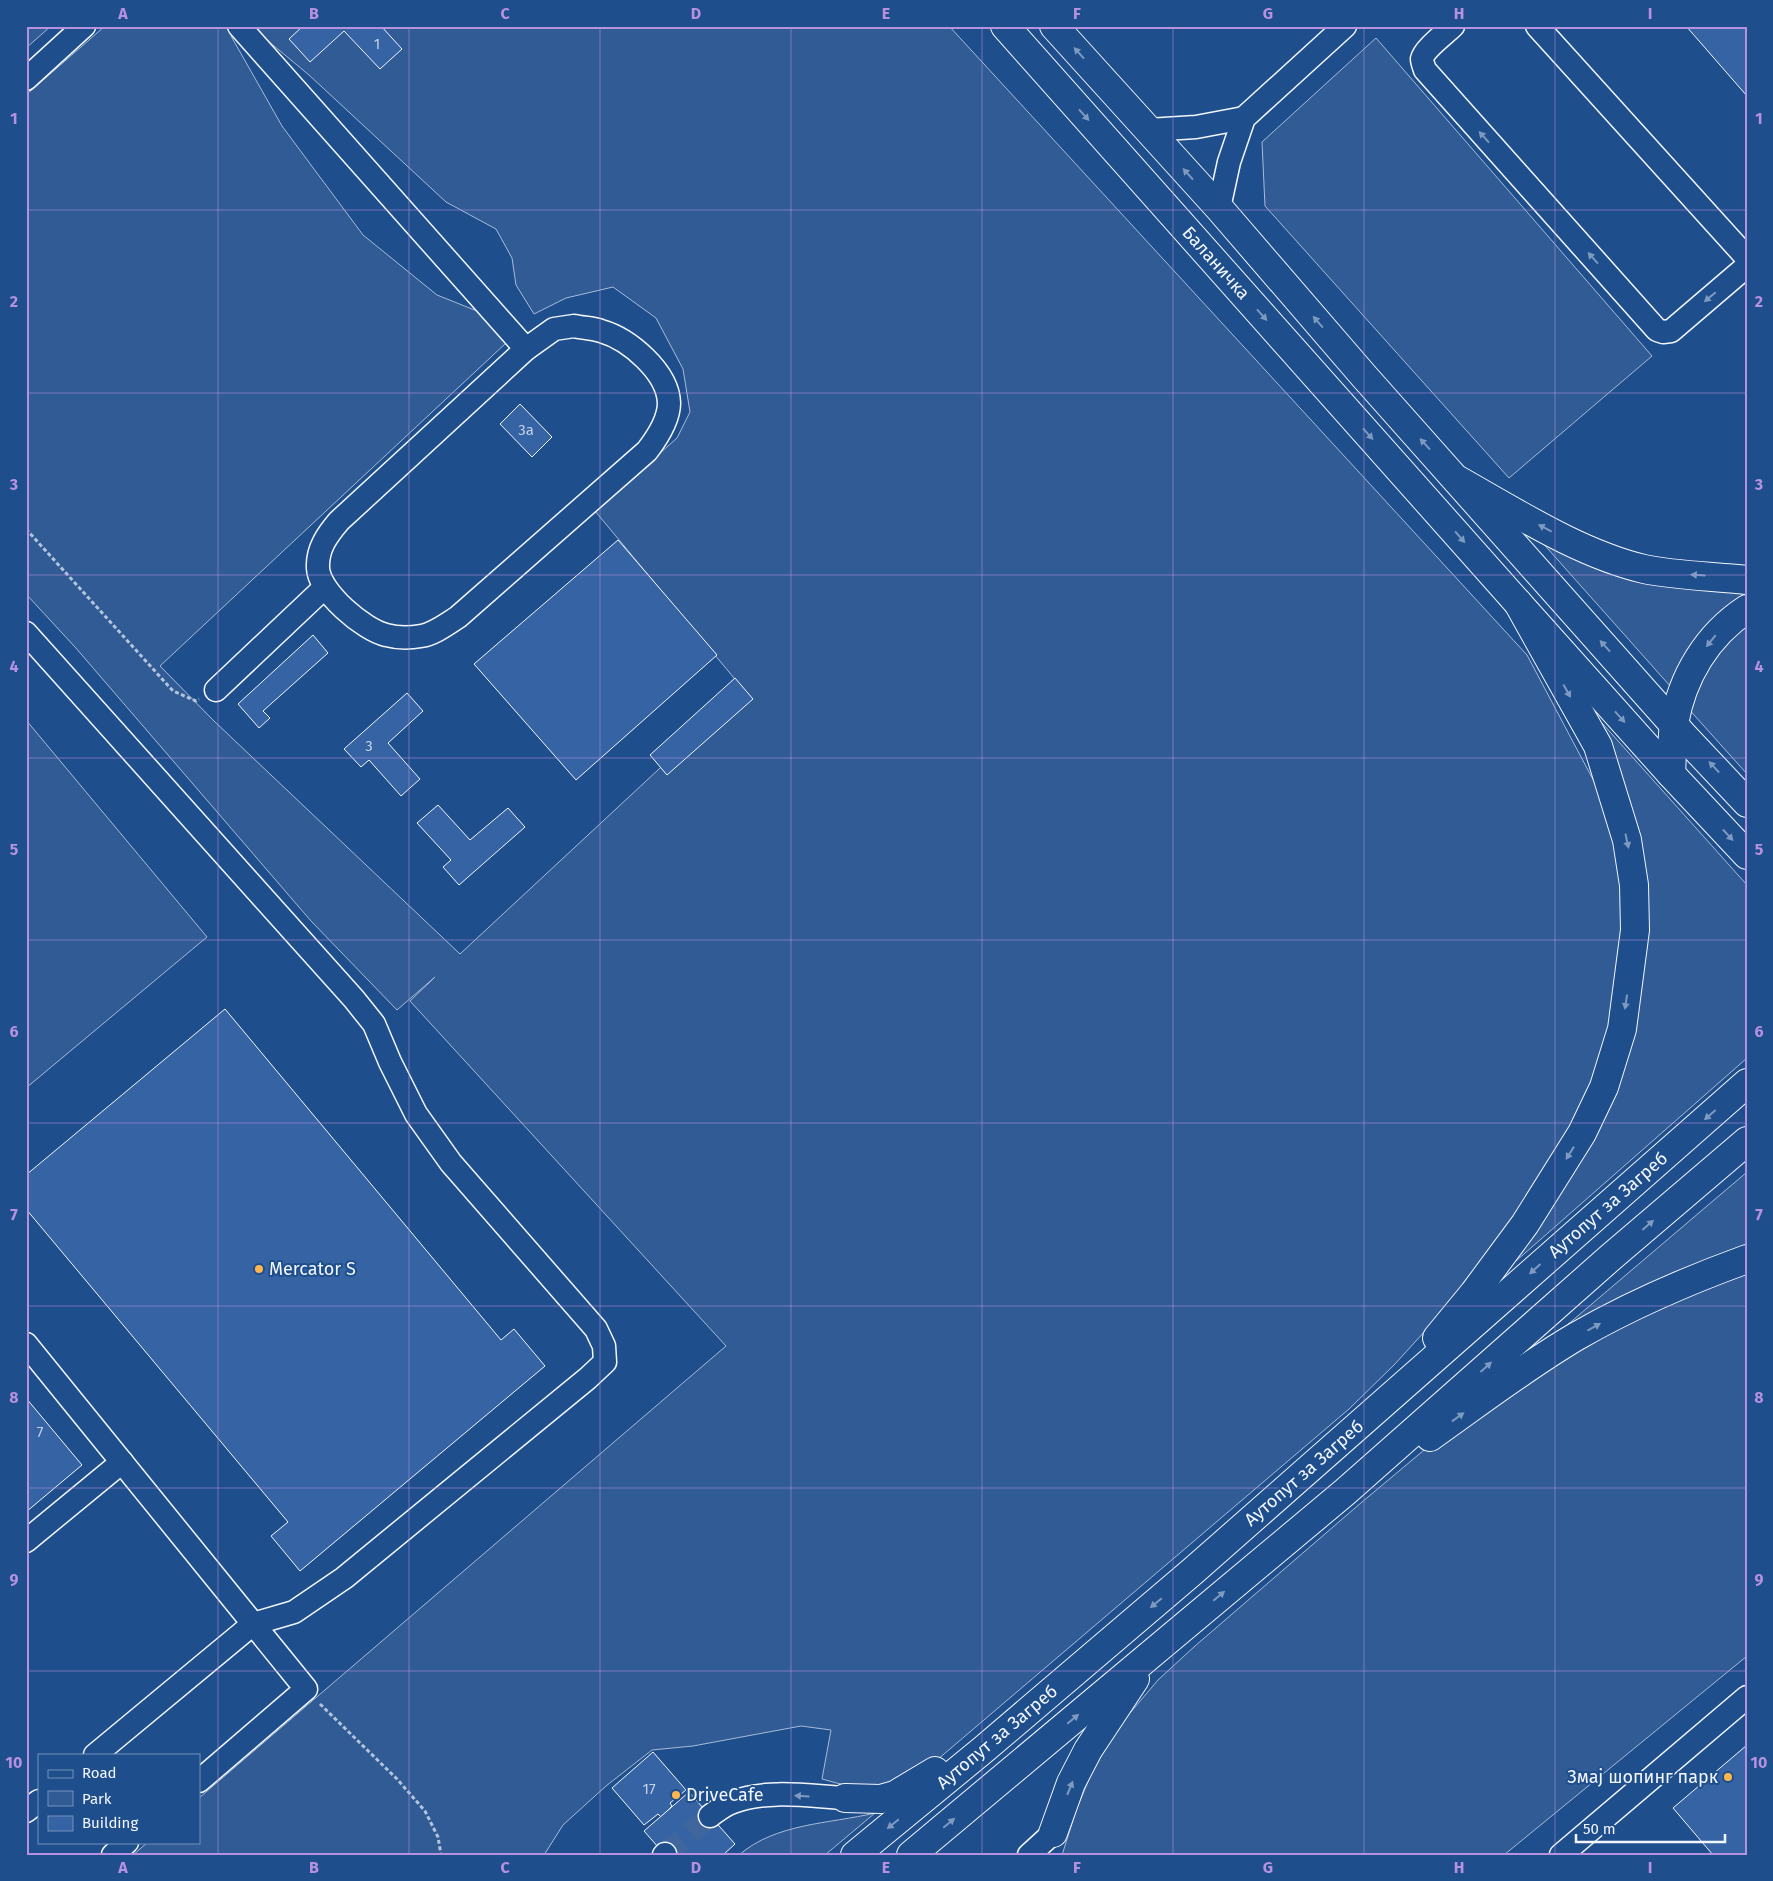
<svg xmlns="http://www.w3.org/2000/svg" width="1773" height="1881" font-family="'Fira Sans',sans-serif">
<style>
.green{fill:#305b95;stroke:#a8bbd7}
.building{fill:#3563a3;stroke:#f2f6ff}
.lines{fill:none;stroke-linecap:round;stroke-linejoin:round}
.minor-tunnel{stroke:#3f679d;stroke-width:22;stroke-dasharray:22 11;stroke-linecap:butt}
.minor-casing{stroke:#f2f6ff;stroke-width:25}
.major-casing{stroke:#f2f6ff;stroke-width:30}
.highway-casing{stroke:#f2f6ff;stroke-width:30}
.path{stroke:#b3c4dc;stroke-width:3;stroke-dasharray:4 2.5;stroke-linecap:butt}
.minor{stroke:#1f4e8c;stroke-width:22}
.major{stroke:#1f4e8c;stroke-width:28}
.highway{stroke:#1f4e8c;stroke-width:28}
.oneway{fill:#7e9ac0}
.grid{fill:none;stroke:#b691df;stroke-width:1;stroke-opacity:0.55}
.poi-dot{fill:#ffb74d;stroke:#1f4e8c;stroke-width:2}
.labels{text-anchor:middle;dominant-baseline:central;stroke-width:4;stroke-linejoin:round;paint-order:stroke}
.number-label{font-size:15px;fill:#c3d1e8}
.street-label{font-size:18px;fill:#f2f6ff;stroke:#1f4e8c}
.poi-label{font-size:18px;fill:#f2f6ff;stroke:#1f4e8c;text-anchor:start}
.neatline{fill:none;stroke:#b691df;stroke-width:2}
.grid-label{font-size:16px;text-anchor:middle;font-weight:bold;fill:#b691df}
</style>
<rect width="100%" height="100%" fill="#1f4e8c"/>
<g class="green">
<polygon points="30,26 51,26 26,48 26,31"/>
<polygon points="105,26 241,26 231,36 282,126 363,235 437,295 482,313 506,343 160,666 214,721 460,954 744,690 595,511 677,438 690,412 683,369 656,318 613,287 566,298 534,314 516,285 512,258 496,229 446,202 309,75 250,26 949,26 1527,655 1606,804 1620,859 1627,932 1616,1010 1599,1074 1568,1139 1525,1206 1436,1319 1394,1365 1349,1409 910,1783 855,1788 822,1779 831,1730 801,1726 693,1746 652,1750 606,1786 563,1825 544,1855 133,1855 148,1842 199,1842 199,1798 726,1346 410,1001 435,977 397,1010 311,921 75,647 26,594 26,95"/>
<polygon points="1376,38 1652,356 1509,478 1265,206 1262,142"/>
<path d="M1532 531 1693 588 1747 594V599C1705 617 1688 646 1671 687Z"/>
<polygon points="1747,620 1747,774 1686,706 1701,664"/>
<polygon points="26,720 207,937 26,1088"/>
<polygon points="1602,723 1747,885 1747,1058 1491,1283 1612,1094 1630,804"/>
<polygon points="1747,1172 1747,1248 1553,1337"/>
<polygon points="1747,1269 1747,1656 1504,1855 1062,1855 1077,1808 1090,1777 1111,1738 1124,1720 1158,1680 1195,1646 1362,1502 1454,1425 1602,1330"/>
<path d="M875 1813 825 1855H739C776 1823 829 1824 875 1813Z"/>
</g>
<g class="building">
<polygon points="303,26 381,26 402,49 380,69 344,31 310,62 289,39"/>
<polygon points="1686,26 1747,26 1747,96"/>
<polygon points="520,404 552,437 532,457 500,424"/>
<polygon points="618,540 717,655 576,780 474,664"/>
<polygon points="313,635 328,653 263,711 270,718 259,728 238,704"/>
<polygon points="735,678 753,699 667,775 650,755"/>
<polygon points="407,693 423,711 388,743 420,779 401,796 369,760 361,767 344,749"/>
<polygon points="438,805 470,840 508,808 525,827 459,885 443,867 451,860 417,823"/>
<polygon points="225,1009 501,1340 514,1329 545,1366 300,1571 271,1536 288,1522 26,1209 26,1175"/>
<polygon points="26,1398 82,1465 26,1512"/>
<polygon points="1747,1745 1747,1855 1713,1855 1673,1808"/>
<polygon points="653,1752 686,1790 670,1803 672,1806 661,1817 658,1814 644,1825 612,1788"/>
<polygon points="689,1792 735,1844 723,1855 665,1855 644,1831"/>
</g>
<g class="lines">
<polyline class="minor-tunnel" points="665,1854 710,1816"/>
<g class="minor-casing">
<g id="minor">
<polyline points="239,26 526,349"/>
<path d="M1453 26C1446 33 1424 49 1422 59 1422 62 1424 67 1425 70L1657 330 1663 332 1671 331 1747 266"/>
<polyline points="1537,26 1747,258"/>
<polyline points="26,79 84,26"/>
<polyline points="1148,130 1196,127 1244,118"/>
<polyline points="1219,208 1229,162 1244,118 1345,26"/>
<path d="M574 326C583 328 593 328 601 331 629 339 668 372 669 403 669 420 657 438 647 451L458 617C447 624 434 634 421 636 410 638 397 638 386 635 364 630 319 592 318 568 317 549 327 535 339 521L526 349 554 329Z"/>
<polyline points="26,633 354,999 374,1024 390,1062 416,1114 451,1163 596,1329 604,1346 605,1362 588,1378 344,1578 294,1612 253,1624 95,1755"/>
<polyline points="216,690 324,588"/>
<polyline points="26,1344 306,1689 199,1781"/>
<polyline points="26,1541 122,1462"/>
<polyline points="26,1811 39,1801"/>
<path d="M710 1816C717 1811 725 1804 733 1802 768 1789 809 1796 845 1798"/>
<polyline points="113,1855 127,1842"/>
<polyline points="664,1855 665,1854"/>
<polyline points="1029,1855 1053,1833"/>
<polyline points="1561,1855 1747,1697"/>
</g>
</g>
<g class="major-casing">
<g id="major">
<polyline points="1005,26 1518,603 1671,774 1747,855"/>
<polyline points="1054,26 1219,208 1363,375 1683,735 1747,803"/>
</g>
</g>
<g class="highway-casing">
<g id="highway">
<path d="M1458 480C1515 512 1580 554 1644 569 1677 576 1713 576 1747 580"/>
<path d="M1671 774C1672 757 1672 740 1674 724 1682 677 1707 635 1747 609"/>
<polyline points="1437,1338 1474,1293 1525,1224 1582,1133 1604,1087 1622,1029 1635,930 1634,885 1627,840 1598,746 1518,603"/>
<path d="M1430 1437C1478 1403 1526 1366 1577 1336 1631 1305 1689 1280 1747 1259"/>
<polyline points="845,1798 881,1799 895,1795 935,1771"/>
<polyline points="1053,1833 1071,1783 1088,1750 1135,1679"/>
<polyline points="855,1855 984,1749 1193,1571 1747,1083"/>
<polyline points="911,1855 1345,1492 1611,1257 1747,1141"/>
</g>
</g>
<g class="path">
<polyline points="26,529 173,691 196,701 199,699"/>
<polyline points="320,1704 397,1779 425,1811 438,1837 441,1855"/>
</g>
<use href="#minor" class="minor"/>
<use href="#major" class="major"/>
<use href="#highway" class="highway"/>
</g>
<defs><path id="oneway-solid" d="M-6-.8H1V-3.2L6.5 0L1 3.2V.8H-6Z" transform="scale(1.25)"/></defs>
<g class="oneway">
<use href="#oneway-solid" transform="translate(1079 53) rotate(-132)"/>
<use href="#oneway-solid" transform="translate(1084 115) rotate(48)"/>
<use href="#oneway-solid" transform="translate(1484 137) rotate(-132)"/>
<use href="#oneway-solid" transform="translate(1188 174) rotate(-132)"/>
<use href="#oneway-solid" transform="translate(1593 258) rotate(-132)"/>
<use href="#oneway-solid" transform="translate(1710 297) rotate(140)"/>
<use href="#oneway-solid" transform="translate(1262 315) rotate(48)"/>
<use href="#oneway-solid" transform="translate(1318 322) rotate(-131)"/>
<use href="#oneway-solid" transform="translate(1368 434) rotate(48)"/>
<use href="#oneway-solid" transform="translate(1425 444) rotate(-132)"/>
<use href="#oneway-solid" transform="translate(1545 528) rotate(-152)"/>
<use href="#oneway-solid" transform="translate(1460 537) rotate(49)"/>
<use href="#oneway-solid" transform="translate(1698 575) rotate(-176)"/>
<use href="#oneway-solid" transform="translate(1711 641) rotate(129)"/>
<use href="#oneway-solid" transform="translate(1605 646) rotate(-132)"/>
<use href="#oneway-solid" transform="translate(1567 691) rotate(61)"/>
<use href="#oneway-solid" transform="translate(1620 717) rotate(48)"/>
<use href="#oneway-solid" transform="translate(1714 767) rotate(-133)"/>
<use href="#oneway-solid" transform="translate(1728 835) rotate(47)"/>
<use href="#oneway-solid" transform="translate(1627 841) rotate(78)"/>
<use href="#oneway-solid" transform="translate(1626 1002) rotate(98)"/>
<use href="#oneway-solid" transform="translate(1710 1115) rotate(139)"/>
<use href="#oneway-solid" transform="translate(1570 1153) rotate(122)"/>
<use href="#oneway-solid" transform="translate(1648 1225) rotate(-41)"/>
<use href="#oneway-solid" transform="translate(1535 1269) rotate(138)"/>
<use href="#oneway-solid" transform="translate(1594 1327) rotate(-29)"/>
<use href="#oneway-solid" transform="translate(1486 1367) rotate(-42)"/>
<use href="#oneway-solid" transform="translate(1458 1417) rotate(-36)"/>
<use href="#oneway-solid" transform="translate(1219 1596) rotate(-40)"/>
<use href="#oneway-solid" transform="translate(1156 1603) rotate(140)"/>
<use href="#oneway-solid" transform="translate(1073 1719) rotate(-40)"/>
<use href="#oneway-solid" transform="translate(1070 1788) rotate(-68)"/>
<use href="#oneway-solid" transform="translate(802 1796) rotate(-177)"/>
<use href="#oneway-solid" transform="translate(949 1823) rotate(-40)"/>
<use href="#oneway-solid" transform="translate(893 1824) rotate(141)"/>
</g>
<path class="grid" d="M218 26V1855M409 26V1855M600 26V1855M791 26V1855M982 26V1855M1173 26V1855M1364 26V1855M1555 26V1855M26 210H1747M26 393H1747M26 575H1747M26 758H1747M26 940H1747M26 1123H1747M26 1306H1747M26 1488H1747M26 1671H1747"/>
<g class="poi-dot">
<circle cx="259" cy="1269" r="5"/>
<circle cx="1728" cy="1777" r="5"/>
<circle cx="676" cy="1795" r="5"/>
</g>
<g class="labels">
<g class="number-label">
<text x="377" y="44">1</text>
<text x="526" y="430">3a</text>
<text x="369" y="746">3</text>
<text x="40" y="1432">7</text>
<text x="649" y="1789">17</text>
</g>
<g class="street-label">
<text transform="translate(1216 263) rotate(48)">Баланичка</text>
<text transform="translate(1608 1205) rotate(-41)">Аутопут за Загреб</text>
<text transform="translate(1304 1473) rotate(-41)">Аутопут за Загреб</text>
<text transform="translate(997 1737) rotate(-40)">Аутопут за Загреб</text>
</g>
<g class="poi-label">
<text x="269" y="1269">Mercator S</text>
<text x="1718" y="1777" text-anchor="end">Змај шопинг парк</text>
<text x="686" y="1795">DriveCafe</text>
</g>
</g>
<rect width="1773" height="1881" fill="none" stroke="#1f4e8c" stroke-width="55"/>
<rect x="38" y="1754" width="162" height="90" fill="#1f4e8c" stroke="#7391ba"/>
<rect x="48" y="1770" width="25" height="8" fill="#1f4e8c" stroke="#7391ba"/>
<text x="82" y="1778" font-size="15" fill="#f2f6ff">Road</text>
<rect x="48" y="1791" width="25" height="15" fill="#305b95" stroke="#7391ba"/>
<text x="82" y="1804" font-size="15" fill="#f2f6ff">Park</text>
<rect x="48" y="1816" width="25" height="15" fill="#3563a3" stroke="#7391ba"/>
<text x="82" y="1828" font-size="15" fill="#f2f6ff">Building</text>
<path d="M1576 1834v8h149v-8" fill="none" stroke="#f2f6ff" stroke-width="2.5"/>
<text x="1583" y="1834" font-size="15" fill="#f2f6ff" stroke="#1f4e8c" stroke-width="4" paint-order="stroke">50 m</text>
<rect x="28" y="28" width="1718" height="1826" class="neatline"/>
<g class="grid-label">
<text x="123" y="19">A</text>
<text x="314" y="19">B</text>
<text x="505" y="19">C</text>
<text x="696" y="19">D</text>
<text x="886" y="19">E</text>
<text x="1077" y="19">F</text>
<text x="1268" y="19">G</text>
<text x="1459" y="19">H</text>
<text x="1650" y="19">I</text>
<text x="14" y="124">1</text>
<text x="1759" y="124">1</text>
<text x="14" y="307">2</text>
<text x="1759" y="307">2</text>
<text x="14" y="490">3</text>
<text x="1759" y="490">3</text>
<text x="14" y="672">4</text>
<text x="1759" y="672">4</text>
<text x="14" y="855">5</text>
<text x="1759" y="855">5</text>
<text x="14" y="1037">6</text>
<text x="1759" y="1037">6</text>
<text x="14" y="1220">7</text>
<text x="1759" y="1220">7</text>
<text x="14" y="1403">8</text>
<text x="1759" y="1403">8</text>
<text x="14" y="1585">9</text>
<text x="1759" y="1585">9</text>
<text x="14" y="1768">10</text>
<text x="1759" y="1768">10</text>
<text x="123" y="1873">A</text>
<text x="314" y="1873">B</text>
<text x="505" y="1873">C</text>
<text x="696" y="1873">D</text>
<text x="886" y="1873">E</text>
<text x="1077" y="1873">F</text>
<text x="1268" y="1873">G</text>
<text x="1459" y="1873">H</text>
<text x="1650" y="1873">I</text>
</g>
</svg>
